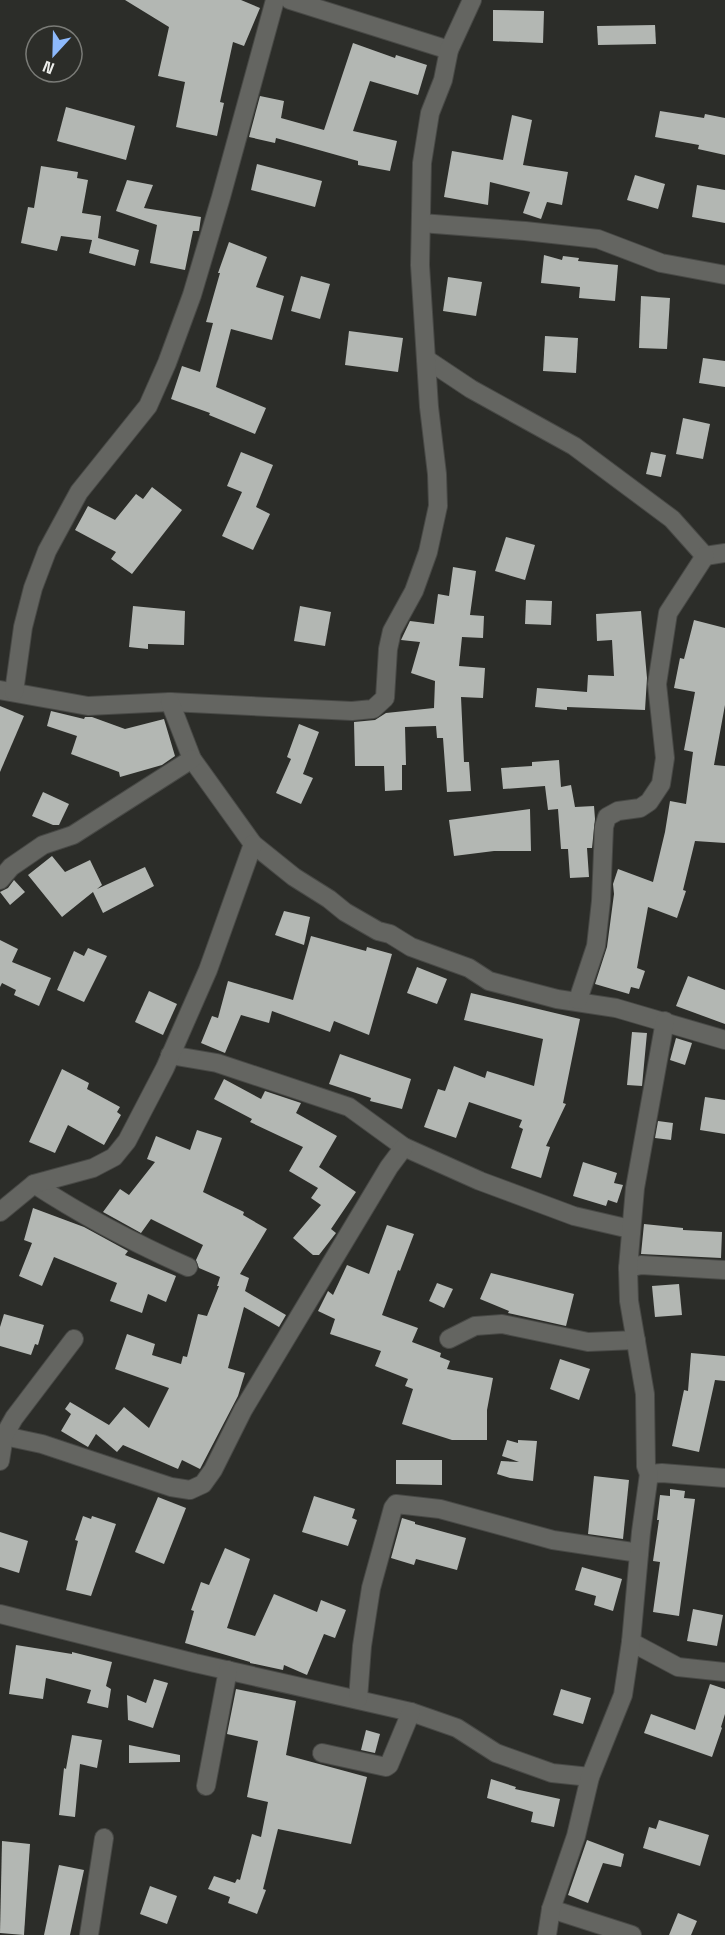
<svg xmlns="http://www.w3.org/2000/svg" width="725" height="1935" font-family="'Space Grotesk',sans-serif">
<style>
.building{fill:#b3b7b3}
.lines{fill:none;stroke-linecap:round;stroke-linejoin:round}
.minor-casing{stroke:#484946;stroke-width:20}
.minor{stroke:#646561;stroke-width:18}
</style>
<rect width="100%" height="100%" fill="#2c2d29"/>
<g class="building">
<polygon points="125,0 241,0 260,8 244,46 233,42 220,102 224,103 217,136 176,127 185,82 158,76 169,27"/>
<polygon points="493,10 544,11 543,43 493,41"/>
<polygon points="655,25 656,44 598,45 597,26"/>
<polygon points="353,43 395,58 396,55 427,65 418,95 370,81 353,131 397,141 390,171 358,165 358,161 276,138 275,143 249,137 260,96 284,101 281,118 324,130"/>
<polygon points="66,107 135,126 126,160 57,141"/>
<polygon points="660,111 704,118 705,114 725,118 725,155 698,149 699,145 655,137"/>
<polygon points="512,115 532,120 523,165 568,172 562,205 547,202 541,219 523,213 530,192 490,182 488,205 444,197 452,151 503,160"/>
<polygon points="257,164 322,181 315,207 251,190"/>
<polygon points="41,166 78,172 77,178 88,180 82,213 101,216 98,238 139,250 135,266 89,253 92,240 61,236 57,251 21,243 28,207 34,208"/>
<polygon points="635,175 665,184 658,209 627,200"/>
<polygon points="127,180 153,185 144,208 201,217 199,231 193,231 185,270 150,263 157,225 116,211"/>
<polygon points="697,185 725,190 725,223 692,217"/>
<polygon points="229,242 267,257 256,287 284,296 272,340 231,329 216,387 266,408 255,434 209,415 210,413 171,399 182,366 200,372 213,323 206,322 220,273 218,273"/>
<polygon points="544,255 562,260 563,256 579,258 578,261 618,265 615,301 579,298 580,287 541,283"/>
<polygon points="301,276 330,284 320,319 291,311"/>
<polygon points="448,277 482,282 476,316 443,311"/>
<polygon points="641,296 670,298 667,349 639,348"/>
<polygon points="349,331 403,338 398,372 345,365"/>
<polygon points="545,336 578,338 576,373 543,371"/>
<polygon points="703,358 725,361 725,387 699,383"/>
<polygon points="683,418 710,424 703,459 676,454"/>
<polygon points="241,452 273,465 256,507 270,514 253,550 222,536 242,492 227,486"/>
<polygon points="651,452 666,455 661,477 646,474"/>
<polygon points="152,487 182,510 132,574 111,559 116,552 75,530 88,506 115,520 136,494 143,499"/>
<polygon points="506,537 535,545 525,580 495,571"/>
<polygon points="453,567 476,571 470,615 484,616 483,638 462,637 459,666 485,668 483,698 461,697 464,762 469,762 471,791 447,792 443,738 437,738 436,726 405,727 406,765 402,765 402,790 385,791 384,766 355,766 354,722 375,720 386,713 434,708 435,681 411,673 420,642 401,640 410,621 434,624 438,594 449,596"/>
<polygon points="526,600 552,601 551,625 525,624"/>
<polygon points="133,606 185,611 184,645 148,644 148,649 129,647"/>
<polygon points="300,606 331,612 325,646 294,641"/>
<polygon points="641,611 647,678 645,710 567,707 567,710 535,707 537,688 587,692 588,675 614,676 612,640 597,641 596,614"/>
<polygon points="694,620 725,628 725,705 714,765 725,766 725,843 695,841 683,890 686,891 677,918 648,907 637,968 645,971 639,989 631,987 629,994 595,984 607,947 614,894 613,884 618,869 653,882 665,832 670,801 686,804 693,752 684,750 695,692 674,688 680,658 684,659"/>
<polygon points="0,706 24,716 0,772"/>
<polygon points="51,711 84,719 85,717 92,717 125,729 164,719 175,756 162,765 120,777 119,772 71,754 77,736 47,726"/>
<polygon points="299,724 319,732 303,774 313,778 301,804 276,793 291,759 287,757"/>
<polygon points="559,760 561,787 571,785 575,807 594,806 595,819 592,848 587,848 589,877 570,878 568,849 561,849 558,809 548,810 545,786 503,789 501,768 532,766 532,762"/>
<polygon points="43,792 69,804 59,825 53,825 32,816"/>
<polygon points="530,809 531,851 494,851 454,856 449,820"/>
<polygon points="52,856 65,872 90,860 102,885 97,889 145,867 154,886 103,913 93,892 62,917 28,875"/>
<polygon points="14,880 25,892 10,905 0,892 8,888"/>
<polygon points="284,911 310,917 304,945 275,935"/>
<polygon points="311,936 366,951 367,947 392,954 369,1035 334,1021 330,1032 272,1011 269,1023 241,1015 225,1053 201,1043 212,1016 218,1018 228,981 293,1000"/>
<polygon points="0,940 18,949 12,962 51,978 39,1006 14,995 16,990 2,983 0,987"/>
<polygon points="88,948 107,956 84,1002 57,990 74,951 84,956"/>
<polygon points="417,967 447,979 437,1004 407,993"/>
<polygon points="688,976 725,990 725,1024 676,1006"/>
<polygon points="149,991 177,1004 163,1035 135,1022"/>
<polygon points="471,993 580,1019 563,1103 566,1104 546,1146 550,1147 541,1178 511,1168 523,1129 519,1127 522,1120 469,1102 456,1138 424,1127 438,1089 445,1091 454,1066 485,1078 487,1071 534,1086 543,1039 464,1020"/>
<polygon points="632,1032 647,1033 642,1086 627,1085"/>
<polygon points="676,1038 692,1043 685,1065 670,1060"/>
<polygon points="340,1054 411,1079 402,1109 370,1101 371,1098 329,1084"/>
<polygon points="62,1069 89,1083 87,1089 120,1107 117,1112 121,1115 104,1145 68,1125 55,1153 29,1142"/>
<polygon points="224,1079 261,1099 265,1091 301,1103 296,1113 337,1136 319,1167 356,1192 331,1229 336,1233 319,1255 313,1255 293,1238 321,1205 311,1198 318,1188 289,1171 303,1147 250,1122 252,1119 214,1099"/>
<polygon points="705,1097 725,1100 725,1134 700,1130"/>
<polygon points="658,1121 673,1123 671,1140 655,1138"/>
<polygon points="197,1130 222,1138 203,1192 244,1212 243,1215 267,1229 240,1274 249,1278 245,1291 286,1315 279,1327 244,1307 228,1368 245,1373 238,1396 200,1469 182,1460 178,1469 123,1445 117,1452 96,1434 88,1447 61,1431 71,1414 65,1409 70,1402 109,1425 124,1407 149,1428 169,1388 115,1369 127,1334 155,1344 152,1355 181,1364 183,1356 187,1357 198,1314 207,1316 219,1286 217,1286 220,1277 199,1268 196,1260 203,1245 151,1219 141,1233 103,1212 120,1189 129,1195 155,1162 147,1159 156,1136 190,1150"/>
<polygon points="583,1162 617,1173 614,1183 623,1185 617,1203 608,1200 606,1206 573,1196"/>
<polygon points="33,1208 84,1227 128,1251 125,1255 176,1276 166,1302 148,1294 142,1313 110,1301 117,1283 54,1257 42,1286 19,1276 32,1243 24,1240"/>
<polygon points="644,1224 683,1228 683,1230 722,1232 721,1258 641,1254"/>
<polygon points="387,1225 414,1234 400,1271 398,1270 382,1315 418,1328 412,1342 441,1353 440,1357 450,1361 447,1369 493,1378 487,1410 487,1440 452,1440 402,1424 413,1389 405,1386 408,1379 375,1366 381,1351 330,1334 335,1319 318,1311 328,1291 333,1295 347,1265 369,1274"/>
<polygon points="491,1273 574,1294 566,1326 508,1313 509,1311 480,1299"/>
<polygon points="437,1283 453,1289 444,1308 429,1301"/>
<polygon points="679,1284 682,1315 655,1317 652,1286"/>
<polygon points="4,1314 44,1325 38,1345 35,1344 31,1355 0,1346 0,1327"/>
<polygon points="691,1353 725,1356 725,1381 715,1380 699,1452 672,1446 684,1390 688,1391"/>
<polygon points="560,1359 590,1369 579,1400 550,1389"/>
<polygon points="507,1440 518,1443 518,1440 537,1441 533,1481 510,1478 497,1474 501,1461 519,1462 502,1456"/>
<polygon points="396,1460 442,1460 442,1485 396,1484"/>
<polygon points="594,1476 629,1480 623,1539 588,1534"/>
<polygon points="670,1489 685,1491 684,1498 695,1499 679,1616 653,1612 660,1562 653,1561 659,1520 657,1520 660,1495 670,1496"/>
<polygon points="314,1496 355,1509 352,1518 357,1520 348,1546 302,1532"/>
<polygon points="158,1497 186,1508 164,1564 135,1552"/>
<polygon points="83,1516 91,1519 92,1516 116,1524 91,1596 66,1590 78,1541 75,1540"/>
<polygon points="402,1518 415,1522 415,1524 466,1538 457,1570 416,1559 414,1565 391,1558"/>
<polygon points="0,1532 28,1541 19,1573 0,1567"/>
<polygon points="225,1548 250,1559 227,1628 255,1636 274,1594 317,1612 321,1600 346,1610 335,1638 324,1634 307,1675 284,1665 283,1670 250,1663 250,1662 185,1643 194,1611 191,1610 201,1582 209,1585"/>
<polygon points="582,1567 622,1579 613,1611 594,1605 596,1596 575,1590"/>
<polygon points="693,1609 723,1615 717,1646 687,1641"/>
<polygon points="16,1645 72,1654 72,1652 112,1662 106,1686 111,1689 108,1708 87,1703 91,1690 46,1678 43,1699 9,1694"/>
<polygon points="154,1679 168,1683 153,1728 128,1720 127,1695 146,1703"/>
<polygon points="710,1684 725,1689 725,1714 721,1727 722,1728 712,1757 644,1733 651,1714 695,1730"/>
<polygon points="236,1689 296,1701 286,1755 367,1777 351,1844 278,1829 263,1889 266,1890 257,1914 228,1903 230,1897 208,1889 214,1876 235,1883 237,1879 240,1880 252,1834 261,1837 268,1802 247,1797 258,1741 227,1734"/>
<polygon points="561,1689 591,1698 583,1724 553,1715"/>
<polygon points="366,1730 380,1734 375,1753 361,1750"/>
<polygon points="72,1735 102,1740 97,1768 80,1764 75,1817 59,1815 64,1768 66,1769"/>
<polygon points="129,1745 180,1755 180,1762 129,1763"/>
<polygon points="491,1779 516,1787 515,1789 560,1799 554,1827 531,1822 533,1812 487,1798"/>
<polygon points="659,1820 709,1835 700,1866 643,1848 649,1827 656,1829"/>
<polygon points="587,1840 624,1854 621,1867 603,1863 588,1903 568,1895"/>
<polygon points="2,1841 30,1844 24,1935 0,1933"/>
<polygon points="59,1865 84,1870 70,1935 44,1935"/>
<polygon points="150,1886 177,1896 167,1924 140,1914"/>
<polygon points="678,1913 697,1921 691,1935 669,1935"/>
</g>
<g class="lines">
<g class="minor-casing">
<g id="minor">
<polyline points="290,0 449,50"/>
<polyline points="421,223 525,231 598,239 661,263 725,275"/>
<polyline points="426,359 471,389 574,446 672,519 705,556 725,553"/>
<polyline points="0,690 88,706 170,702 352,711 373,709 385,698 388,649 392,631 414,591 428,552 438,506 437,474 429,407 420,265 422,163 430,113 443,80 449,50 472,0"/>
<polyline points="14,692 23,627 33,588 47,551 79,492 148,406 167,363 192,295 221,197 275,0"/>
<polyline points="170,702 192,759 253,844 294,877 329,899 345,912 378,931 390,934 411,947 469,968 489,981 557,999 616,1008 725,1040"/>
<polyline points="0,880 11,867 43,845 73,835 192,759"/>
<polyline points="578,1000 596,946 601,901 604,827 607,817 618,811 640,808 649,802 661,784 665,758 657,684 668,613 705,556"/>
<polyline points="170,1055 217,1063 349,1107 404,1147 480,1181 574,1216 630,1229"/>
<path d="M34 1184C83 1216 134 1243 188 1267"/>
<polyline points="0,1212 34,1184 93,1168 114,1157 127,1141 165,1068 208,970 253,844"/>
<polyline points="628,1268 641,1265 725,1270"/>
<polyline points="449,1339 475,1326 502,1324 588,1342 636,1340"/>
<polyline points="0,1435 42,1444 171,1487 190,1490 203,1484 213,1470 243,1410 389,1167 404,1147"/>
<polyline points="0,1461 4,1436 14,1418 74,1339"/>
<polyline points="649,1474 662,1473 725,1478"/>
<polyline points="0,1614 195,1663 411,1712 457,1728 496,1753 552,1773 590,1777"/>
<polyline points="631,1642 678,1667 725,1672"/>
<polyline points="358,1699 362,1646 371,1588 393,1508 396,1504 440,1509 553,1540 639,1553"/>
<polyline points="322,1753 386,1767 389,1765 411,1712"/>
<polyline points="206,1786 228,1670"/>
<polyline points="551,1909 632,1935"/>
<polyline points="89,1935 104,1838"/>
<polyline points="547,1935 551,1909 576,1836 590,1777 623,1695 631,1642 641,1532 649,1474 646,1466 645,1394 629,1301 628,1268 635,1188 665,1021"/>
</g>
</g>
<use href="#minor" class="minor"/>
</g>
<g transform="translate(54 54) rotate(202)"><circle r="28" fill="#2c2d29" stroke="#7a7b77" stroke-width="1.5"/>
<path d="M0-4.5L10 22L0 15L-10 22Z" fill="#8db9fc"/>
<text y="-9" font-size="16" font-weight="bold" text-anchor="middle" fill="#eeefec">N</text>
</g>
</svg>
